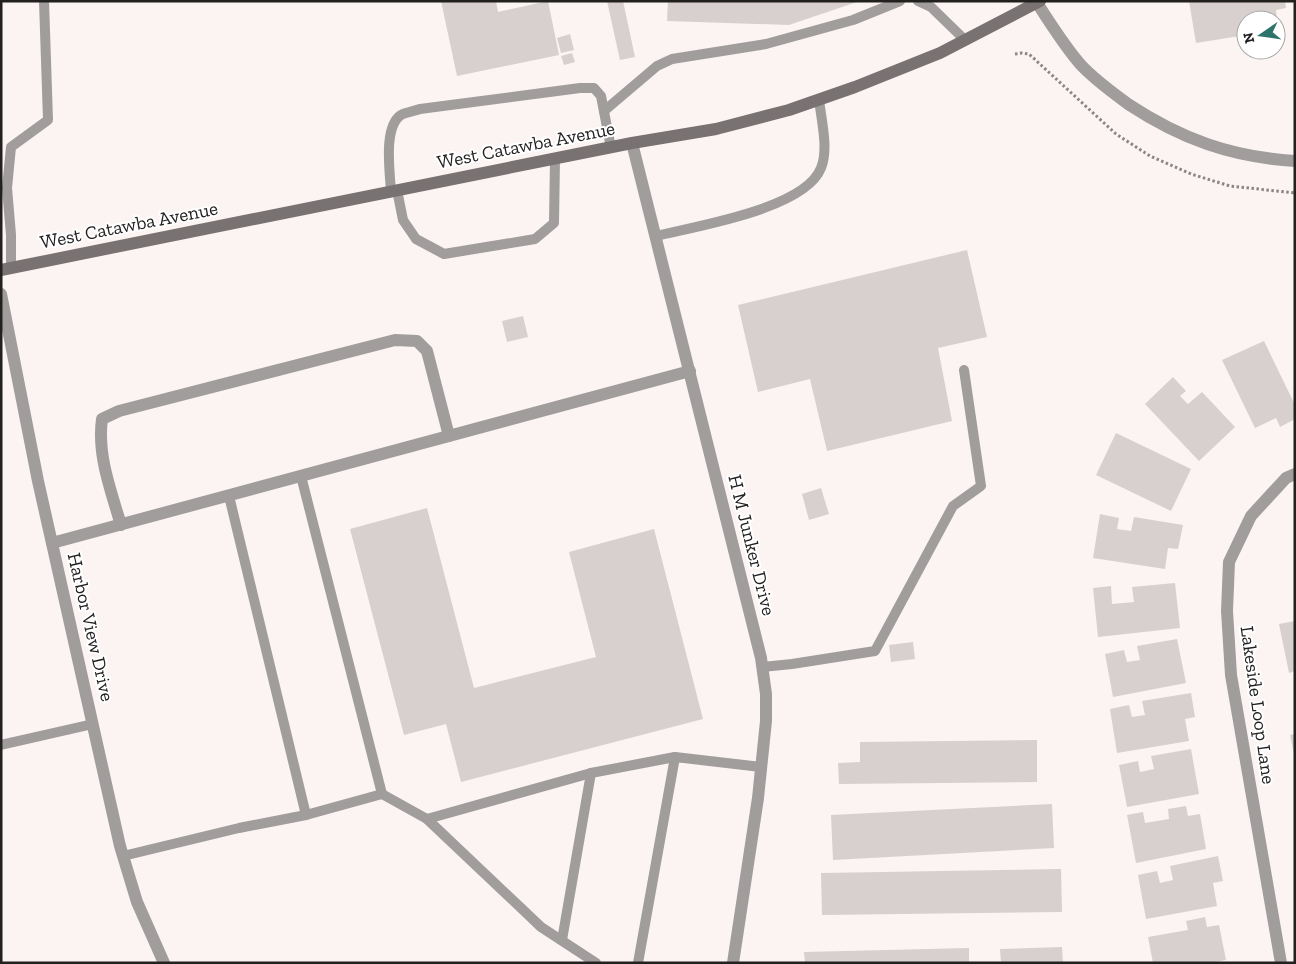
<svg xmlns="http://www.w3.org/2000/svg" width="1296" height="964" font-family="'Zilla Slab',serif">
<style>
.building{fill:#d8d0cf}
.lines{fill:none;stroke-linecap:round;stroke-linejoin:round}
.path{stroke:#8b8685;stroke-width:3;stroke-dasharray:2.5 2.5;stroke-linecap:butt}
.lane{stroke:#a19d9d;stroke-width:10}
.street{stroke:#a19d9d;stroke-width:12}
.secondary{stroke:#787372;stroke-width:12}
.labels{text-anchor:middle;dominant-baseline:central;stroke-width:4;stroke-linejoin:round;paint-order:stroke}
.street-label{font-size:19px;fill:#232020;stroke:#fff}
</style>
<rect width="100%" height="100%" fill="#fbf4f2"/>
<g class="building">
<polygon points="441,1 496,1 498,12 548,1 559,55 457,76"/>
<polygon points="607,1 623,1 635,57 620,60"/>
<polygon points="668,1 857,1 857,2 789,25 667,21"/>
<polygon points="1189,1 1285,1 1286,8 1276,10 1277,20 1246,20 1246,35 1196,43"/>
<polygon points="570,34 574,50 561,53 557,38"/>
<polygon points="572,53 575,62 564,65 561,56"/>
<polygon points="967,250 987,337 938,348 952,421 827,451 810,379 758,392 738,305"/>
<polygon points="523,316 528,337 507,342 502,321"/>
<polygon points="1264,341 1295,405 1295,419 1280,427 1276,418 1255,428 1222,360"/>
<polygon points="1173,377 1186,391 1180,396 1188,404 1202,392 1235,427 1199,461 1145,404"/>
<polygon points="1116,433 1191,469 1171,511 1096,475"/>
<polygon points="821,488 829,514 809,520 802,494"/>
<polygon points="427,508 474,688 596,657 569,552 654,529 703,719 461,782 446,724 404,735 350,529"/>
<polygon points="1100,514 1119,518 1117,529 1131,531 1134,517 1183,525 1178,549 1168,548 1165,569 1093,558"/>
<polygon points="1175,583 1180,628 1098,637 1093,588 1111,586 1112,604 1134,602 1132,587"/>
<polygon points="1295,621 1295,671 1289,673 1279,624"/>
<polygon points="1177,639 1186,683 1113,697 1105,654 1124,650 1127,662 1140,660 1137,646"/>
<polygon points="913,642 915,659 891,662 889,645"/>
<polygon points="1191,693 1195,717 1185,719 1189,741 1117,753 1110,709 1129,705 1132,717 1145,715 1142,701"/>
<polygon points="1295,734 1295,754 1294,754 1290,735"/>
<polygon points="1037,740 1037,782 839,784 838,763 860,762 860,742"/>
<polygon points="1191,749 1199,794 1127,807 1119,765 1138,761 1140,772 1154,769 1151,756"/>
<polygon points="1052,804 1054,848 833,860 831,815"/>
<polygon points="1186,806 1188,816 1200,814 1206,849 1136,863 1127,815 1143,812 1145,823 1169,819 1168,809"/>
<polygon points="1218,856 1223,881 1213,883 1217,906 1146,919 1138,875 1157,871 1160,883 1173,880 1170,866"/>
<polygon points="1061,869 1062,912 822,915 821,873"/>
<polygon points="1205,917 1207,927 1219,925 1226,960 1209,963 1153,963 1148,937 1188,930 1186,921"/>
<polygon points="1062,947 1063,963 1001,963 1000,949"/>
<polygon points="969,948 969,963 805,963 804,952"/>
</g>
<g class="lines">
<polyline class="path" points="1015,54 1022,53 1029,54 1116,134 1150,156 1191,174 1230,186 1295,193"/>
<g class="lane">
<polyline points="918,1 931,7 965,40"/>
<polyline points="604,111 657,66 672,59 766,44 853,20 900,1"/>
<polyline points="397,190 403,220 416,239 444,254 535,239 554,223 555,159"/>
<path d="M391 192C390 172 383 127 401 115 406 112 415 111 420 109L580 88H594L601 96 611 148"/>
<path d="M656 236C696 226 805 209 821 168 829 149 821 119 819 99"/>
<polyline points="11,268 11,235 7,188 11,147 48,120 44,1"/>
<polyline points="301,476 382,794"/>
<polyline points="229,496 306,815 382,794 427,819 541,927 596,963"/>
<polyline points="762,667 792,664 875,651 953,506 981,486 964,370"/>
<polyline points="1,745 93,724"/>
<polyline points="427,819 591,773"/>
<polyline points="123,856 239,828 306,815"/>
<polyline points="562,940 591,773 675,757"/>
<polyline points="638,963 675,757 761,767"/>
</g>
<g class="street">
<path d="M1037 3C1051 24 1065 47 1081 65 1095 80 1112 92 1128 104 1181 139 1231 157 1295 161"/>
<polyline points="632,143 761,658 766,694 766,721 758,798 733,963"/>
<polyline points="1,294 38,481 120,846 137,902 164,963"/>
<path d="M121 525C111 491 97 455 102 419L119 411 395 340 417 341 427 351 449 436"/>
<polyline points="52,543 690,371"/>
<polyline points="1281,963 1231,675 1227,611 1229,562 1251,516 1286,478 1295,474"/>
</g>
<polyline class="secondary" points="1,270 632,143 716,129 789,110 855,87 940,53 1040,1"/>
</g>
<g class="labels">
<g class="street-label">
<text transform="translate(526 145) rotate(-11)">West Catawba Avenue</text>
<text transform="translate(129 225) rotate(-11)">West Catawba Avenue</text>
<text transform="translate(752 545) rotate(76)">H M Junker Drive</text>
<text transform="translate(91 627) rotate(77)">Harbor View Drive</text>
<text transform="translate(1258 705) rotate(82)">Lakeside Loop Lane</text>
</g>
</g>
<rect width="1296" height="964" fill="none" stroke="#232020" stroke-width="5"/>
<g transform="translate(1261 35) rotate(257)"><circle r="24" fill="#ffffff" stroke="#a7a6a6"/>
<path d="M0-4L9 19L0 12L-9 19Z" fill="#2d746a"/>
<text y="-8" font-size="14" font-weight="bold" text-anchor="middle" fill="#232020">N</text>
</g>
</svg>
